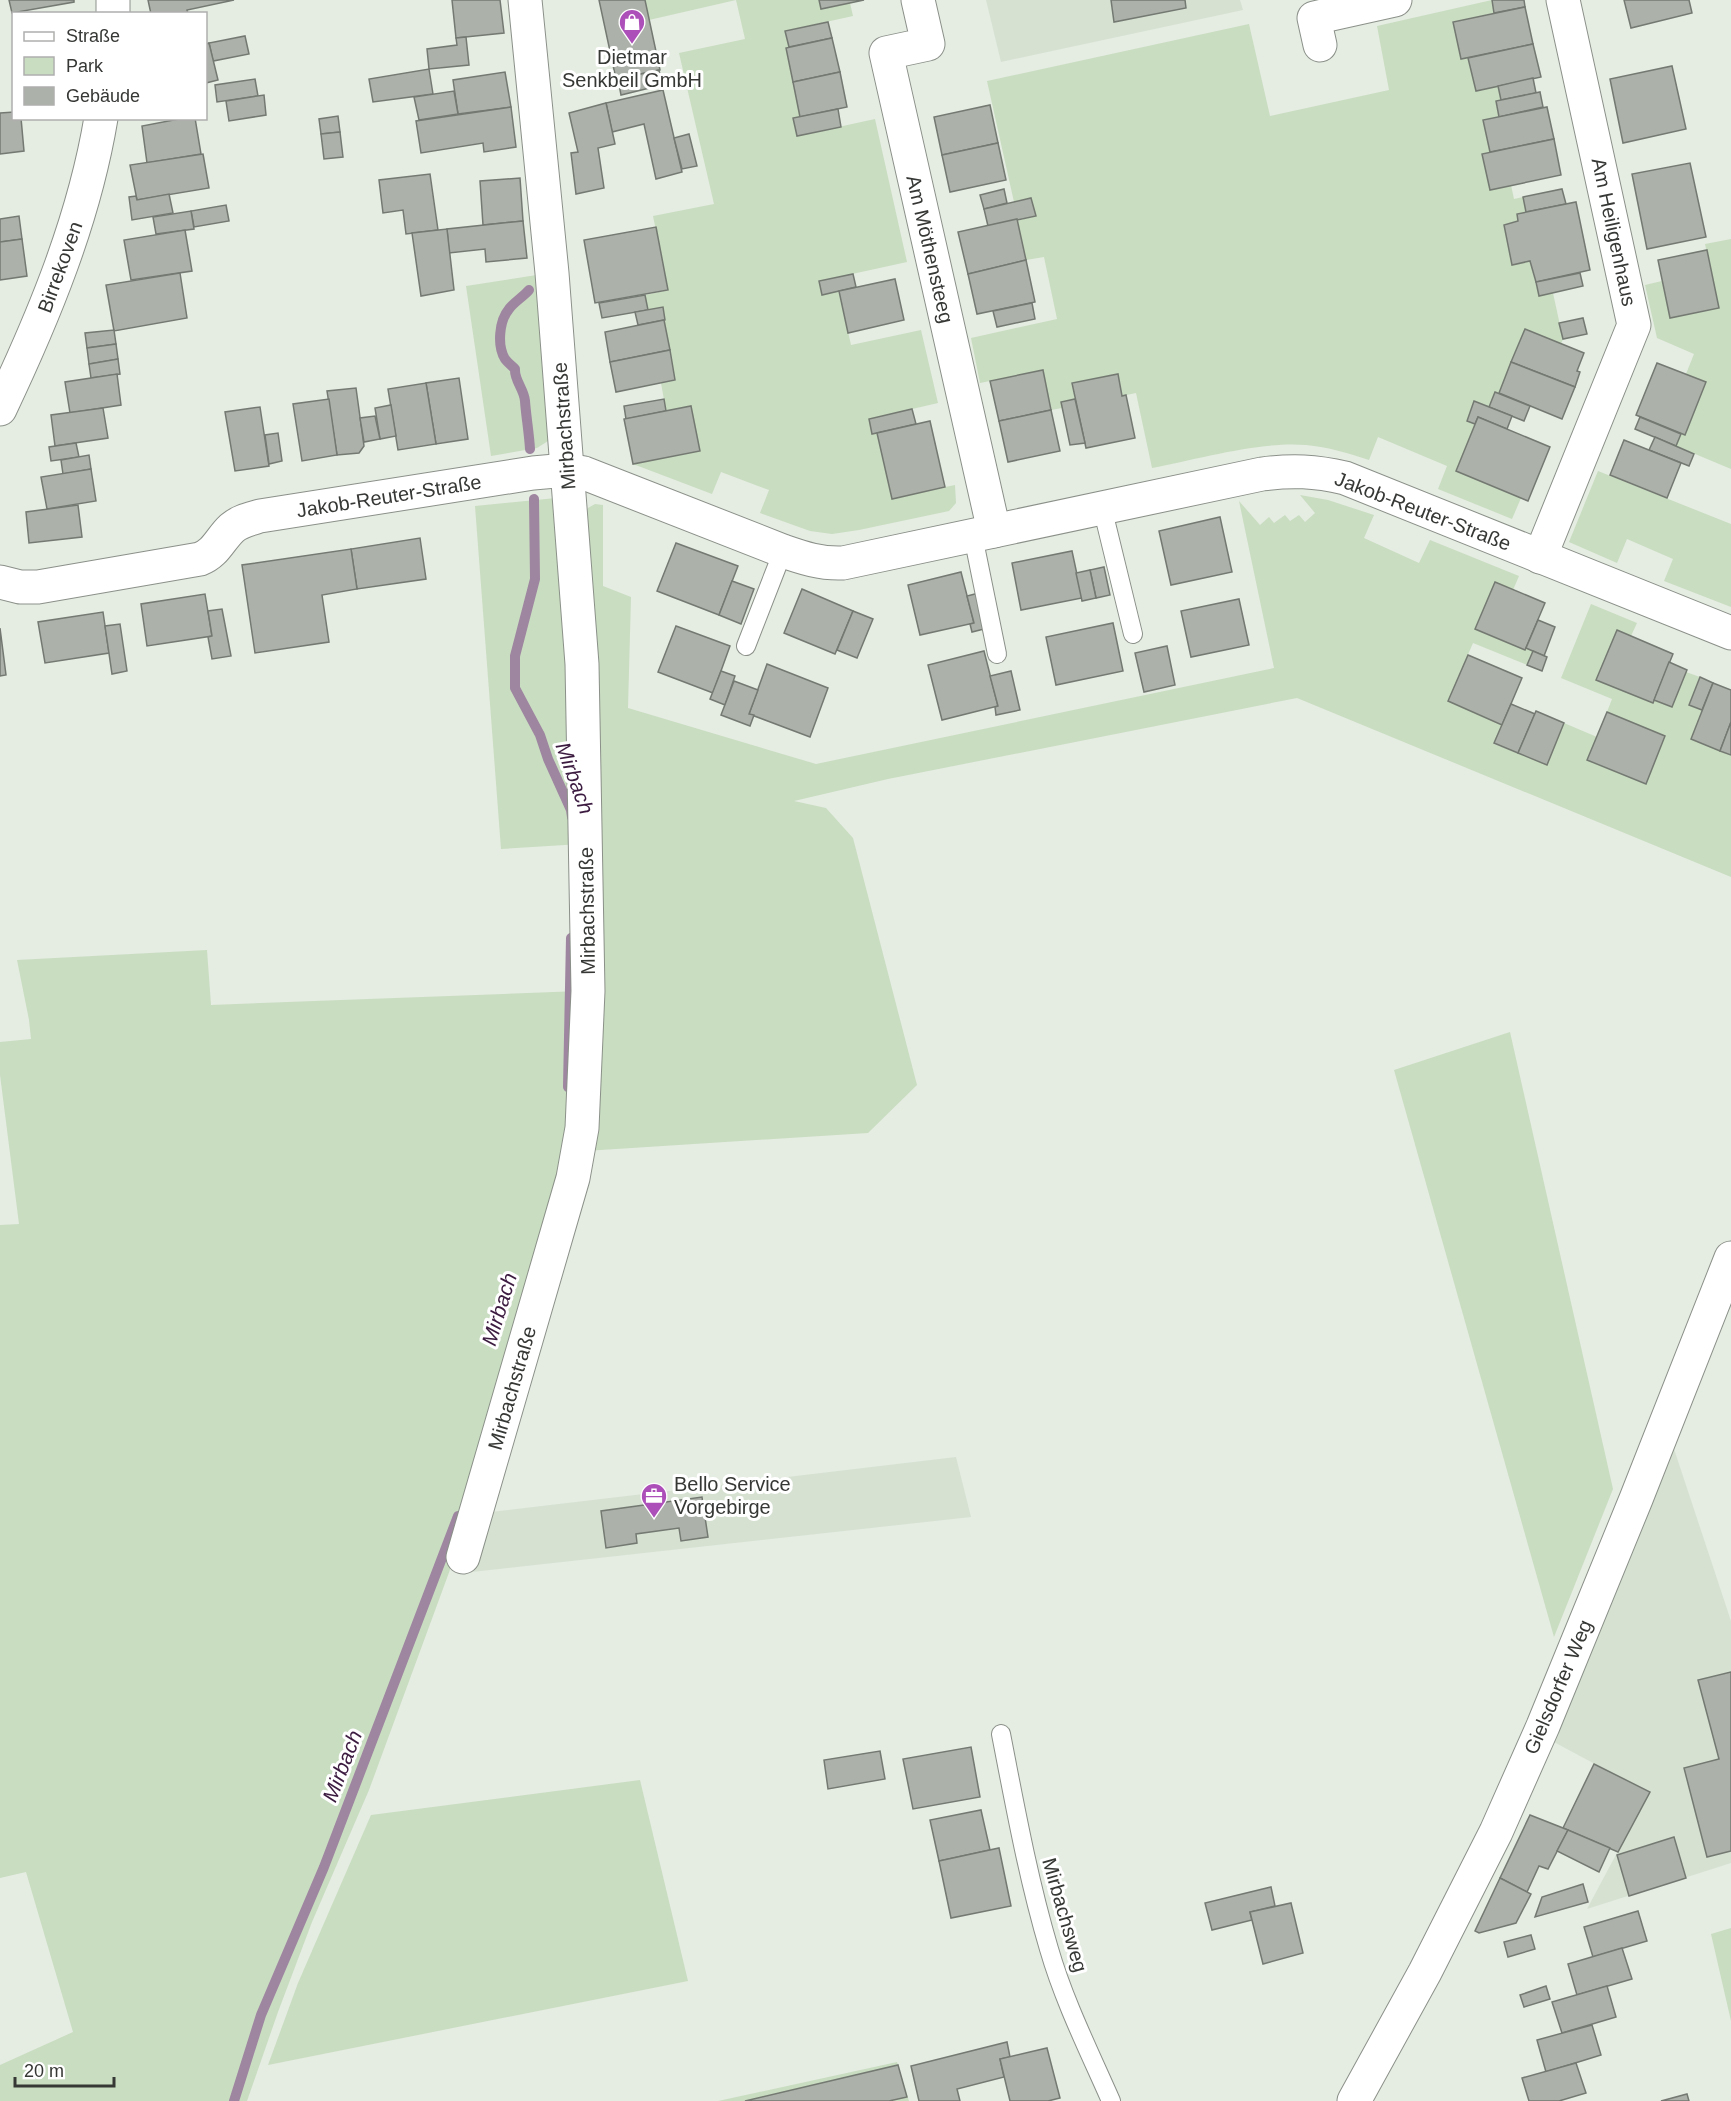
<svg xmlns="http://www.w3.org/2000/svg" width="1731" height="2101" font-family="Helvetica,sans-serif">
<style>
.built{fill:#d6e1d2}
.green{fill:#c9ddc1}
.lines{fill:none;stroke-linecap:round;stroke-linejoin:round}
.stream{stroke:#9e85a0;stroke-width:10}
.building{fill:#acb2a9;stroke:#747a72;stroke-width:1.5}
.lane-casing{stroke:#8b9189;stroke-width:20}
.street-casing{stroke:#8b9189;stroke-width:35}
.secondary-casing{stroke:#8b9189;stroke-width:35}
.lane{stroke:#fff;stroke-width:18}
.street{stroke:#fff;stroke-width:33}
.secondary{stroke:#fff;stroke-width:33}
.labels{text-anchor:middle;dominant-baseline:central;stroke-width:6;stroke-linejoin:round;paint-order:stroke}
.poi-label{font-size:20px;fill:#363835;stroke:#fff}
.street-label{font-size:20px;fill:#363835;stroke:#fff}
.water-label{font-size:21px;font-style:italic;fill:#3c1b40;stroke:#fff}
</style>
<rect width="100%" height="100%" fill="#e5ece2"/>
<g class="built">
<polygon points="986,0 1240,0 1243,10 1001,62"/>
<polygon points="1674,1449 1731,1621 1731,1863 1587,1909 1649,1793 1552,1741"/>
<polygon points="956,1457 971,1517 463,1573 482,1513"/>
</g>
<g class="green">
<polygon points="645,0 819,0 822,9 850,3 853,16 785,31 789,47 786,48 800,117 797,136 875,119 907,262 820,281 822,294 839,291 851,345 921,330 938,403 869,419 872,433 877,433 892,498 955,485 956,503 949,511 859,530 832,534 810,531 760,513 769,490 721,472 712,494 633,464 700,451 691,406 666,411 661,383 675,380 664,320 665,319 663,308 648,310 645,295 668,290 653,216 714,204 679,53 745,39 736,0 649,20"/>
<path d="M1492 0 1494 13 1454 22 1462 59 1468 58 1476 91 1498 86 1501 100 1496 102 1499 117 1483 120 1490 152 1482 154 1511 185 1514 199 1523 197 1526 212 1517 214 1518 221 1504 225 1512 264 1530 261 1539 296 1553 293 1563 339 1561 344 1525 329 1499 393 1495 392 1489 407 1474 402 1467 420 1475 424 1456 471 1521 498 1512 519 1438 489 1447 466 1378 437 1369 460C1348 453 1328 447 1306 445 1261 441 1198 459 1152 468L1136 393 1122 396 1118 374 1072 383 1075 399 1061 402 1062 408 1051 410 1043 370 980 383 971 338 1057 319 1044 257 1026 260 1017 221 1036 216 1031 198 1014 202 987 81 1249 24 1270 116 1389 90 1377 26Z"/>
<polygon points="1731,239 1731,469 1676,446 1681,434 1685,435 1706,382 1686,374 1694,354 1657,338 1645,285 1662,281 1670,318 1719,308 1705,244"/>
<polygon points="543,274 552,431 548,441 537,448 491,456 466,286"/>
<polygon points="1598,471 1731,524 1731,607 1664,581 1673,559 1627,539 1617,563 1569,542"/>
<polygon points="1300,495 1328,500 1374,515 1364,538 1419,563 1430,540 1519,576 1513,590 1495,582 1475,629 1524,650 1526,648 1533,651 1527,665 1473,643 1448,701 1502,725 1494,744 1546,764 1564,723 1597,737 1646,784 1665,736 1607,712 1612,699 1561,678 1591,604 1637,623 1631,636 1617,630 1597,680 1652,703 1654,700 1671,707 1686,672 1700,677 1689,704 1702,710 1691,739 1731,755 1731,877 1297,698 888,779 794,801 826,808 853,838 917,1085 868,1133 585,1151 585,518 588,508 595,504 603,505 603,586 631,597 628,708 816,764 1274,668 1239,501 1260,525 1269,517 1274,523 1285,515 1290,521 1299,515 1305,522 1315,513"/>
<polygon points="556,498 581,844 501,849 475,506"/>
<polygon points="207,950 211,1005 580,991 575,1145 458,1548 369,1790 312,1922 278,2012 247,2101 0,2101 0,2065 73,2032 26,1872 0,1878 0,1225 19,1224 0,1075 0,1042 31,1039 29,1020 17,960"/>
<polygon points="1510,1032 1613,1489 1554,1637 1394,1070"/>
<polygon points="640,1780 688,1981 268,2065 298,1983 371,1815"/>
<polygon points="1731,1928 1731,2021 1711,1934"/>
<polygon points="897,2062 909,2101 718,2101"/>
</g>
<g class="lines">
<g class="stream">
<path d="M529 290C523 297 514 302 509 309 499 321 497 346 505 359 508 363 512 366 515 369 514 380 524 389 525 401 526 416 529 432 530 449"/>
<polyline points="534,499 535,579 515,656 515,688 540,735 548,759 571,810 572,817"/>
<polyline points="568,1087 571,938"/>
<polyline points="234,2101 261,2015 324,1867 458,1516"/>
</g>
</g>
<g class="building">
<polygon points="9,0 74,0 74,2 12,13"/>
<polygon points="148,0 234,0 187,10 188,14 151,14"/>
<polygon points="452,0 500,0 504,33 456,38"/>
<polygon points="599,0 645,0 660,70 616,79"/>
<polygon points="819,0 864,0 821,9"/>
<polygon points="1111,0 1185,0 1186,8 1114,22"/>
<polygon points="1492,0 1524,0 1525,7 1494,13"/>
<polygon points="1624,0 1689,0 1692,13 1631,28"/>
<polygon points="1525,7 1533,44 1461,59 1453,22"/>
<polygon points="828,22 832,38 789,47 785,31"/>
<polygon points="245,36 249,54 213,61 209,43"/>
<polygon points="466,37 469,65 429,69 427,49 457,45 456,38"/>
<polygon points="832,38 840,72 793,82 786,48"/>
<polygon points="209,43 218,80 206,83 206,44"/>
<polygon points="1533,44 1541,77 1476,91 1468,58"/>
<polygon points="1672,66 1686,129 1623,143 1610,79"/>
<polygon points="429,69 433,94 373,102 369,79"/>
<polygon points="659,70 662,85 621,95 618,79"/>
<polygon points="505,72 511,107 458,114 453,80"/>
<polygon points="840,72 847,107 800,117 793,82"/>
<polygon points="1533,78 1536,93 1501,100 1498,86"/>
<polygon points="255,79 258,96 217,102 215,85"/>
<polygon points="663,90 682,172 656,179 644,124 612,132 606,103"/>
<polygon points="454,91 458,114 419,120 414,97"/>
<polygon points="1540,92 1543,107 1499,117 1496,101"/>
<polygon points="264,95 266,115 229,121 226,101"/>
<polygon points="606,103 615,144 598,148 604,188 576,194 571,153 578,152 569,113"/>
<polygon points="990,105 998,143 942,155 934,117"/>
<polygon points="511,107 516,147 484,152 483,143 421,153 416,121"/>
<polygon points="1547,107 1554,139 1490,152 1483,120"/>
<polygon points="838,109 841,127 797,136 793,118"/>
<polygon points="14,112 14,118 21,118 24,151 0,154 0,113"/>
<polygon points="338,116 340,132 321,134 319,119"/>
<polygon points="184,118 195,118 201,154 147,163 142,126"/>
<polygon points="340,132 343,157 324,159 321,134"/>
<polygon points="689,134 697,166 682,169 674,138"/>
<polygon points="1554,139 1561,175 1490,190 1482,154"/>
<polygon points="998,143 1006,180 950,192 942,155"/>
<polygon points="203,154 209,188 137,200 130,165"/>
<polygon points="1690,163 1706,237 1647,249 1632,174"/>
<polygon points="430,174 438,230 406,234 403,210 383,213 379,180"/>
<polygon points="520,178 523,221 483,225 480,181"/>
<polygon points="1004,189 1007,203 984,209 980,195"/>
<polygon points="1562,189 1566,204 1526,212 1523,197"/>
<polygon points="169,194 173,213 132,220 129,197 136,196 137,200"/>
<polygon points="1031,198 1036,216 988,226 984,209"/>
<polygon points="1576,202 1590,270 1536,282 1530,261 1512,265 1504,225 1518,221 1517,214"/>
<polygon points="226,205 229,221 194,227 191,211"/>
<polygon points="191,211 194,229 156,234 153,217"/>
<polygon points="19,216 22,239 0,242 0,219"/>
<polygon points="1017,219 1026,260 968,274 958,232"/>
<polygon points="523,221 527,258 486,262 485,249 449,253 447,229"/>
<polygon points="656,227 668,290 595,303 584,240"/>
<polygon points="447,229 454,290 421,296 412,233"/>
<polygon points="185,230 192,271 131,280 124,240"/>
<polygon points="22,239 27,276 0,280 0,242"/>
<polygon points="1707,250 1719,308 1670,318 1658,260"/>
<polygon points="1026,260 1035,302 977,314 968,274"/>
<polygon points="180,273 187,318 114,331 106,285"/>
<polygon points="1580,273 1583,286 1539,296 1536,282"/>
<polygon points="853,274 856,287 822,295 819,281"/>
<polygon points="895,279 904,320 848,333 839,291"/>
<polygon points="645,295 648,310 602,318 599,303"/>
<polygon points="1032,303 1035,319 997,327 993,311"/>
<polygon points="663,307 665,320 638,325 635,312"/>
<polygon points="1583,318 1587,334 1563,339 1559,323"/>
<polygon points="664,320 670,350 610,362 605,332"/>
<polygon points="1525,329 1584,353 1577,371 1580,372 1575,387 1511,362"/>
<polygon points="114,330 116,344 87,348 85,333"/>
<polygon points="116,344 118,359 89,364 87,348"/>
<polygon points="670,350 675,380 616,392 610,362"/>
<polygon points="118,359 120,374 91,378 89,364"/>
<polygon points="1511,362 1575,387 1562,419 1499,393"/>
<polygon points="1657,363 1706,382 1685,435 1636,415"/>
<polygon points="1043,370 1051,410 999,421 990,381"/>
<polygon points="117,374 121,405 70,413 65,382"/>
<polygon points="1118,374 1122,396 1126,395 1135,438 1086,448 1072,383"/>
<polygon points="459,378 468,439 436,444 426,383"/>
<polygon points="426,383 436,444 398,450 388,389"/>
<polygon points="356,388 364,446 359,453 337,455 327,391"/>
<polygon points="1495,392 1530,406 1524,421 1489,407"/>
<polygon points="329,399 337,455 302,461 293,404"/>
<polygon points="664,399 666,411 626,419 624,406"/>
<polygon points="1075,399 1085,443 1070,445 1061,402"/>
<polygon points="1474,401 1512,416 1507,429 1478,417 1475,424 1467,421"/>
<polygon points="391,405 396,436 380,439 375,408"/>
<polygon points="691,406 700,451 633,464 624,419"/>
<polygon points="260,407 269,466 235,471 225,412"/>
<polygon points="103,408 108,438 55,446 51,415"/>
<polygon points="912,409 916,424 872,434 869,419"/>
<polygon points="1051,410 1060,451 1008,462 999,421"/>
<polygon points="375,416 380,439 364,442 360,418"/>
<polygon points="1478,417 1550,447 1528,501 1456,471"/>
<polygon points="1640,417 1681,434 1676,446 1635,429"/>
<polygon points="930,421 945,487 892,499 877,433"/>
<polygon points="278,433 282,461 269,464 265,435"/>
<polygon points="1655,437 1694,454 1689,466 1649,450"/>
<polygon points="1624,440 1681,463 1667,498 1610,475"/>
<polygon points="76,443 79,457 51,461 49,447"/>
<polygon points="89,455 91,469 63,474 61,460"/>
<polygon points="91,469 96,501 47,509 41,477"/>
<polygon points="78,505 82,537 29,543 26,512"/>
<polygon points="1220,517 1232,572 1171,585 1159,531"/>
<polygon points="420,538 426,579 357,589 351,549"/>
<polygon points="676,543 738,566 719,615 657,591"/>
<polygon points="351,549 357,589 322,595 329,642 255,653 242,565"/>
<polygon points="1072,551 1082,598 1021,610 1012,563"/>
<polygon points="1104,567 1110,595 1096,598 1090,570"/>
<polygon points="1090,570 1096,598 1082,601 1076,573"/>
<polygon points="961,572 974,623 920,635 908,585"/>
<polygon points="732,581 754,589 741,624 719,615"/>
<polygon points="1495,582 1545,603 1525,650 1475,629"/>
<polygon points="802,589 853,611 835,654 784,633"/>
<polygon points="979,593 988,628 972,632 970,624 974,623 967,596"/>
<polygon points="205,594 212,636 147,646 141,604"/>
<polygon points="1239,599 1249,645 1191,657 1181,611"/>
<polygon points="222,609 231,656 212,659 208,637 212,636 208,611"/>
<polygon points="853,611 873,619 857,658 837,650"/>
<polygon points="103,612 109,653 45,663 38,622"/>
<polygon points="1538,620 1555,627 1544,656 1526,648"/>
<polygon points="1113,623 1123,671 1056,685 1046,637"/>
<polygon points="120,624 127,671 112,674 105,626"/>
<polygon points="676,626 730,646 713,693 658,672"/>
<polygon points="0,628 6,675 0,676"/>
<polygon points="1617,630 1673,654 1653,703 1596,680"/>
<polygon points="1167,646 1175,685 1144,692 1135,653"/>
<polygon points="984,651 998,706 942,720 928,665"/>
<polygon points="1533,651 1547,657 1542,671 1527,665"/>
<polygon points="1468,655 1522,678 1502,725 1448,701"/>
<polygon points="1669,662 1687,670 1672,707 1654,700"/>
<polygon points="767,664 828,688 810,737 749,714"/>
<polygon points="721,671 735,676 725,705 710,699"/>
<polygon points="1011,671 1020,710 996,715 995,707 998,706 990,676"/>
<polygon points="1700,677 1713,683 1702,710 1689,705"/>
<polygon points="734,681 758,690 749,714 754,715 750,726 721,715"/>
<polygon points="1713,683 1731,690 1731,722 1720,751 1691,739"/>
<polygon points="1511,704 1535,714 1518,753 1494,743"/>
<polygon points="1536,711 1564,723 1547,765 1518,753"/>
<polygon points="1607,712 1665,736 1646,784 1587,760"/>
<polygon points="1731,722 1731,755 1720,751"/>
<polygon points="702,1497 708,1537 681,1541 679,1528 636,1534 637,1543 606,1548 601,1511"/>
<polygon points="1731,1672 1731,1851 1707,1857 1684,1768 1719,1759 1698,1680"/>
<polygon points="971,1747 980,1797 913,1809 903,1759"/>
<polygon points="880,1751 885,1779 828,1789 824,1760"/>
<polygon points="1594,1764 1650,1792 1618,1852 1563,1828"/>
<polygon points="981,1810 990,1850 939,1861 930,1820"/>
<polygon points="1530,1815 1568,1830 1548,1869 1539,1866 1527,1892 1500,1878"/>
<polygon points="1568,1830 1610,1848 1599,1872 1557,1851"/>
<polygon points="1674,1837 1686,1878 1629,1896 1617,1855"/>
<polygon points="999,1848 1011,1906 951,1918 939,1861"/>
<polygon points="1500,1878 1531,1894 1516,1923 1479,1933 1475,1931"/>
<polygon points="1583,1884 1588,1902 1535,1917 1542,1897"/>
<polygon points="1271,1887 1275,1906 1250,1912 1252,1920 1212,1930 1205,1903"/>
<polygon points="1291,1903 1303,1953 1263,1964 1250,1912"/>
<polygon points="1638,1911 1647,1941 1593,1957 1584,1927"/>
<polygon points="1531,1935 1535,1949 1508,1957 1504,1942"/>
<polygon points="1622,1948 1632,1979 1577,1995 1568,1964"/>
<polygon points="1546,1986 1550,1999 1524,2007 1520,1995"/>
<polygon points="1607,1986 1616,2017 1562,2033 1552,2002"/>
<polygon points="1592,2025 1601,2055 1546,2072 1537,2040"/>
<polygon points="1007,2042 1010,2057 1000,2059 1004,2077 957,2089 960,2101 919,2101 911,2066"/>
<polygon points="1047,2048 1060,2098 1048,2101 1010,2101 1000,2059"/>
<polygon points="1576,2063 1586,2093 1559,2101 1529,2101 1522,2078"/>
<polygon points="898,2065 907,2097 889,2101 745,2101"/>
<polygon points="1687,2094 1689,2101 1661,2101"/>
</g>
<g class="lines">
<g class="lane-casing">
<g id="lane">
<polyline points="1102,507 1133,634"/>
<polyline points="973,536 997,654"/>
<polyline points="746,646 783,551"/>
<path d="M1001 1734C1015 1806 1028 1878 1049 1949 1064 2001 1089 2051 1111 2101"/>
</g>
</g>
<g class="street-casing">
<g id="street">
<polyline points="918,0 928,44 886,53 994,531"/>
<polyline points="113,14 113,0"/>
<polyline points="1320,45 1314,18 1395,0"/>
<path d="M0 409C44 316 84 220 101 118"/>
<polyline points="1540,557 1634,325 1563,0"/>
<path d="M0 582 20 587H38L200 559C216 553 220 539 232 528 240 521 250 519 260 516L533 473 567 470 584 473 783 551C803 558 821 564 843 563L1262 474C1292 470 1315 471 1345 478L1731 633"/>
<polyline points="463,1557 573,1178 582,1128 588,991 582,664 552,273 525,0"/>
</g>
</g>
<g class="secondary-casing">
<polyline id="secondary" points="1354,2101 1425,1972 1496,1832 1543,1726 1636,1499 1731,1258"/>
</g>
<use href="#lane" class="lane"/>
<use href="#street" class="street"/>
<use href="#secondary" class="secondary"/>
</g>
<defs>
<g id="shop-pin" transform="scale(1.35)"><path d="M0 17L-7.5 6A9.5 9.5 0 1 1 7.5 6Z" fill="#ad4fb9" stroke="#fff"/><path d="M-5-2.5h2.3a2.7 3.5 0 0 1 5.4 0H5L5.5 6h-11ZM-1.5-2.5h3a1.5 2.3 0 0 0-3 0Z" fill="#fff"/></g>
<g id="office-pin" transform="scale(1.35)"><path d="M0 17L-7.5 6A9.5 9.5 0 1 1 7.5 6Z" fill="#ad4fb9" stroke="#fff"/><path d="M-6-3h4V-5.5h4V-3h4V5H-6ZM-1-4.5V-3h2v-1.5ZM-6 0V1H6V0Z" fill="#fff"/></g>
</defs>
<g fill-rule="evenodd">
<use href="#shop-pin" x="632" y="22"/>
<use href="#office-pin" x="654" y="1496"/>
</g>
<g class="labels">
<g class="poi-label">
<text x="632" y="57">Dietmar<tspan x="632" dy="23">Senkbeil GmbH</tspan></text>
<text x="674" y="1484" text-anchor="start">Bello Service<tspan x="674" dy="23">Vorgebirge</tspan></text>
</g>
<g class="street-label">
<text transform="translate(1614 232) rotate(78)">Am Heiligenhaus</text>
<text transform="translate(930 249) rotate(77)">Am Möthensteeg</text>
<text transform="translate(60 267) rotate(-70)">Birrekoven</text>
<text transform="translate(564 426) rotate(-94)">Mirbachstraße</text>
<text transform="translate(389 496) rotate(-9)">Jakob-Reuter-Straße</text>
<text transform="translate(1423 511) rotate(21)">Jakob-Reuter-Straße</text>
<text transform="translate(587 911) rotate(-91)">Mirbachstraße</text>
<text transform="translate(512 1388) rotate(-74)">Mirbachstraße</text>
<text transform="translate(1558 1687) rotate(-67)">Gielsdorfer Weg</text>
<text transform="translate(1065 1915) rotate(74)">Mirbachsweg</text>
</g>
<g class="water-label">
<text transform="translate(575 778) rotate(70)">Mirbach</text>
<text transform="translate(499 1309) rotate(-73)">Mirbach</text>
<text transform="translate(342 1766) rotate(-69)">Mirbach</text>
</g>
</g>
<rect x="12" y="12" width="195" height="108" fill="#ffffff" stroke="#afafae" stroke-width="1.5"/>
<rect x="24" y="32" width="30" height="9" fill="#ffffff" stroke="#afafae" stroke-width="1.5"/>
<text x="66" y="42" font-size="18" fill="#363835">Straße</text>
<rect x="24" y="57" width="30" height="18" fill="#c9ddc1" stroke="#afafae" stroke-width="1.5"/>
<text x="66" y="72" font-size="18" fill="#363835">Park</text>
<rect x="24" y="87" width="30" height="18" fill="#acb2a9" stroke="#afafae" stroke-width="1.5"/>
<text x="66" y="102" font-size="18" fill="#363835">Gebäude</text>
<path d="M15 2077v9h99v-9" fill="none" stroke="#363835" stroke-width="3"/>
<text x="24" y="2077" font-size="18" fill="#363835" stroke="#ffffff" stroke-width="4.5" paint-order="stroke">20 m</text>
</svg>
